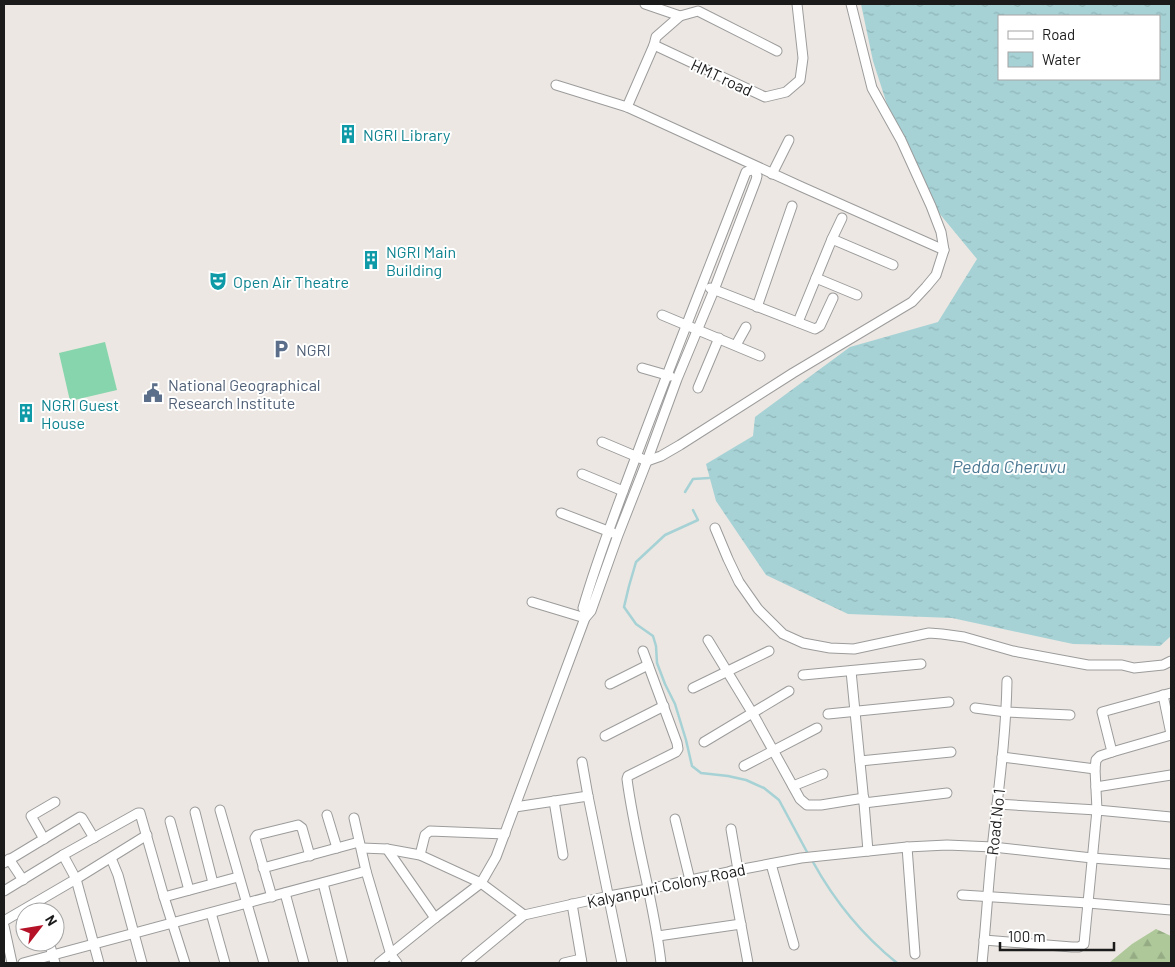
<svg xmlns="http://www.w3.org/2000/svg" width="1175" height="967" font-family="Barlow,sans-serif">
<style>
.forest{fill:url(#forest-firs)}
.pitch{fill:#86d5ac}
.water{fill:url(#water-ripples);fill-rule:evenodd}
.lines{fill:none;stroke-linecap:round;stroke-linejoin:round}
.stream{stroke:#a6d2d6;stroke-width:2.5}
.minor-casing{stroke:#9c9c9c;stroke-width:11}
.minor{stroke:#fff;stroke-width:9}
.labels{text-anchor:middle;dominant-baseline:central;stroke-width:4;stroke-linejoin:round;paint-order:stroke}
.street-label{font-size:16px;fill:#1b1b1b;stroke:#fff}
.culture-label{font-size:16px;fill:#0d838f;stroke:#fff;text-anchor:start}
.service-label{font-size:16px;fill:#4e5e75;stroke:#fff;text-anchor:start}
.water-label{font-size:18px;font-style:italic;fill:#4c7893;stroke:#fff}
</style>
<defs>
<pattern id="forest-firs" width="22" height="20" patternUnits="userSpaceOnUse" patternTransform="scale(1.25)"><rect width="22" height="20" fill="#aec89a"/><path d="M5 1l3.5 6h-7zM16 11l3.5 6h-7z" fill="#95ab84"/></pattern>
<pattern id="water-ripples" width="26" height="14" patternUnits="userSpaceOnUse" patternTransform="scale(1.25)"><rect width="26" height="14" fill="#a6d2d6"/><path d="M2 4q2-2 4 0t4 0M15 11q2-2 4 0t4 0" fill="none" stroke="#8eb4b7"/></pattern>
</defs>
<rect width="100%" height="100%" fill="#ece7e2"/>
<polygon class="forest" points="1156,929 1171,936 1171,963 1109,963 1132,944"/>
<polygon class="pitch" points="105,342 117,390 70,401 59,353"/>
<path class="water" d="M861 4H1171V636L1160 646 1073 644 952 618 848 614 766 575 716 501 706 464 753 436 755 417 850 347 938 322 977 259 939 213 892 120 873 61ZM999 16H1159V79H999Z"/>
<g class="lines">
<g class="stream">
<polyline points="685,492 693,479 709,478"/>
<polyline points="693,510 698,520 665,535 636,562 629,586 624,607 636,624 653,636 656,646 657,663 665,684 675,704 686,740 692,766 701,773 728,776 746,780 764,788 779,800 807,852"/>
<path d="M813 862C835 902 861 934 897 963"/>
</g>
<g class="minor-casing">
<g id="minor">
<polyline points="645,4 680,16"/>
<polyline points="654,45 765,97 786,92 800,80 803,58 797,4"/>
<polyline points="556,85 627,107 802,187 944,250"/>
<polyline points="627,107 654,45 656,37 680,16 698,11 777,51"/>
<polyline points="772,174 789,140"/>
<polyline points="832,239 842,218"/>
<polyline points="816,278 857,295"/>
<polyline points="710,288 815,329 820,326 833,298"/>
<polyline points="757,307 792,206"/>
<polyline points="662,315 760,356"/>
<polyline points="798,322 832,239 893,265"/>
<polyline points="736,345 746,327"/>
<polyline points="642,368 670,376"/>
<polyline points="698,388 719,338"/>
<polyline points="602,442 647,461 661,456 680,445 793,373 912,302 926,287 936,275 944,250 941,232 931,206 901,140 872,88 851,4"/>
<polyline points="582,474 623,491"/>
<polyline points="561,513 613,533"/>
<polyline points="715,528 728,559 739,582 758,609 783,634 803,643 830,648 854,649 929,633 942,634 964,637 1013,651 1088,665 1122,665 1134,668 1163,665 1171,661"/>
<polyline points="532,602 585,618"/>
<polyline points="708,640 753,714 800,799 807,805 821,805 864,798"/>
<path d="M643 651 677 743 678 749 676 752 628 776 627 779C635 841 654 901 661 963"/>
<polyline points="851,671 864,803 868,851"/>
<polyline points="803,675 921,664"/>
<polyline points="610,684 648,665"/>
<polyline points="693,688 769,651"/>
<polyline points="1163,695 1171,734"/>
<polyline points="975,708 1006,712 1070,715"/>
<polyline points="828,714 949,702"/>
<polyline points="605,736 664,706"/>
<polyline points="704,742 789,691"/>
<polyline points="1112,752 1171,735"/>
<polyline points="1002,757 1095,769"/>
<polyline points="860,761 951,752"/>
<polyline points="582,762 588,796 622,963"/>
<polyline points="744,766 817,728"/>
<polyline points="793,786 823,774"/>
<polyline points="1096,787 1171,775"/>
<polyline points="554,801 563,855"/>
<polyline points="864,803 947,793"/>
<polyline points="997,804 1097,810 1171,817"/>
<polyline points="515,807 588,796"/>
<polyline points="220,810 264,963"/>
<polyline points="195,812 213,883"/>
<polyline points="327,815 337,848"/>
<polyline points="354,818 366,871 391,955 397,963"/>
<polyline points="675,819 690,880"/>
<polyline points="170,821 189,890"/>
<polyline points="731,829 738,870"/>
<polyline points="44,839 31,816 55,802"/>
<polyline points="907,847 915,954"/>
<polyline points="362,848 387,849 420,855 481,883 524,915"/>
<polyline points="387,849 435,918"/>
<polyline points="63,855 76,879 99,963"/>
<polyline points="420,855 425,835 430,831 505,834"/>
<polyline points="111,858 118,875 142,963"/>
<polyline points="9,859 23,880"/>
<polyline points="4,863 80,817 82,818 94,838"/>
<polyline points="771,864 794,945"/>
<polyline points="263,868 359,842"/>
<polyline points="731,871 748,963"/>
<polyline points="323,883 343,963"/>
<polyline points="4,891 63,855 138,813 140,813 164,897 185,963"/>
<polyline points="285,893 304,963"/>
<polyline points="962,895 1088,903 1171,910"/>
<polyline points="164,897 238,877"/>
<polyline points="272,897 255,838 257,835 298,825 302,828 310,856"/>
<polyline points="39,901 42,912"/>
<polyline points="572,904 582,963"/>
<polyline points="211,913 225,963"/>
<polyline points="4,921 76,879 147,835"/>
<polyline points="4,926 12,963"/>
<polyline points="658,936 741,924"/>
<polyline points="984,940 1072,947 1079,947 1084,944 1097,810 1095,769 1096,760 1100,756 1112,752 1102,712 1171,693"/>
<polyline points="49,942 55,963"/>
<polyline points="23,963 366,871"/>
<path d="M379 963 435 918 481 883 496 857 585 618 591 611 618 535 647 461 677 379 714 290 756 180 757 176 755 171 751 170 746 172C710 266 672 360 637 454 618 505 598 556 583 608L588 614"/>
<polyline points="466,963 524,915 609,896 648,889 738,870 801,858 907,847 947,845 993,847 1092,858 1171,864"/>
<polyline points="564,963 581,959"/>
<path d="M982 963C986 925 988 887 992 849 998 793 1006 737 1007 681"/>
</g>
</g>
<use href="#minor" class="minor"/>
</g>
<defs>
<g id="building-bare" transform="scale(1.5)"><path d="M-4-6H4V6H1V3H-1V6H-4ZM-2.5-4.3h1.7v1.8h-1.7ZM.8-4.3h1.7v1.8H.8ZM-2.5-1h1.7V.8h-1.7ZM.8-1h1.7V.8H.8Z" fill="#0f9aa8" stroke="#fff" stroke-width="2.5" paint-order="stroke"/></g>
<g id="theatre-bare" transform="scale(1.5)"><path d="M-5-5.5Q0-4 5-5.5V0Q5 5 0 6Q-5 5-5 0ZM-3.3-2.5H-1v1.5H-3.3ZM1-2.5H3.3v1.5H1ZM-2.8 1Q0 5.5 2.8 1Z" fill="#0f9aa8" stroke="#fff" stroke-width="2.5" paint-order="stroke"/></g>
<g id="parking-bare" transform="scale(1.5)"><path d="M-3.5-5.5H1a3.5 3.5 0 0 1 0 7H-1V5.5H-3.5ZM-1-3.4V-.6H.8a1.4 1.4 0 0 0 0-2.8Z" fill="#5c6f8a" stroke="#fff" stroke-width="2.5" paint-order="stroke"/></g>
<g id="civic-bare" transform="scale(1.5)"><path d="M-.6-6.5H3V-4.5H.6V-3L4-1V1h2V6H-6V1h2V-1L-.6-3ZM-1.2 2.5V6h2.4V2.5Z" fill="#5c6f8a" stroke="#fff" stroke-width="2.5" paint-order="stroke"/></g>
</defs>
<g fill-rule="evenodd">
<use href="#building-bare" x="348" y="134"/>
<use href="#building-bare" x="371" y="260"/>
<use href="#theatre-bare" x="218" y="281"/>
<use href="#parking-bare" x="281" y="349"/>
<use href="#civic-bare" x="153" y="393"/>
<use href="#building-bare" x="26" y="413"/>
</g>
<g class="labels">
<g class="street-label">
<text transform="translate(722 77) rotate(25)">HMT road</text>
<text transform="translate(995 822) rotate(-84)">Road No 1</text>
<text transform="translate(666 885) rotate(-12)">Kalyanpuri Colony Road</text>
</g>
<g class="culture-label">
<text x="363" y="134">NGRI Library</text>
<text x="386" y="251">NGRI Main<tspan x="386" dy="18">Building</tspan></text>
<text x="233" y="281">Open Air Theatre</text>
<text x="41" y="404">NGRI Guest<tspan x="41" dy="18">House</tspan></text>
</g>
<g class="service-label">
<text x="296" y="349">NGRI</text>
<text x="168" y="384">National Geographical<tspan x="168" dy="18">Research Institute</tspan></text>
</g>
<g class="water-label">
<text x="1009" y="466">Pedda Cheruvu</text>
</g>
</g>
<rect width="1175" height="967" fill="none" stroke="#1b1b1b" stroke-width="10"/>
<rect x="998" y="15" width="162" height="65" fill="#ffffff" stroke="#a4a4a4"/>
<rect x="1008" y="31" width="25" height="8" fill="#ffffff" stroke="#a4a4a4"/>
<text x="1042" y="40" font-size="15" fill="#1b1b1b">Road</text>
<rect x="1008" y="52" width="25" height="15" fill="url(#water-ripples)" stroke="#a4a4a4"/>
<text x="1042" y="65" font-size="15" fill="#1b1b1b">Water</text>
<g transform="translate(40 927) rotate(59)"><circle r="24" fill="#ffffff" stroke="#a4a4a4"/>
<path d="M0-4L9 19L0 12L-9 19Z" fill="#b51228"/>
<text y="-8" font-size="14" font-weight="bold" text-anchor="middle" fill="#1b1b1b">N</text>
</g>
<path d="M1000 942v8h114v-8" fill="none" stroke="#1b1b1b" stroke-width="2.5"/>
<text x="1008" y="942" font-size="15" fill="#1b1b1b" stroke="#ffffff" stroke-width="4" paint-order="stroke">100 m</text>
</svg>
